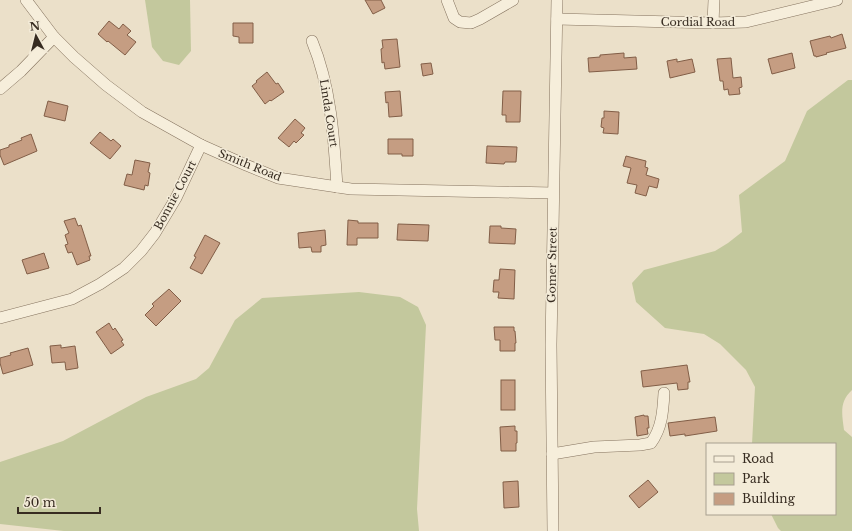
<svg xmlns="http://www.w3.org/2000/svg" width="852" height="531" font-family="'Libre Baskerville',serif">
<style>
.green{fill:#c3c89d}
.building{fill:#c59d82;stroke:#825e47}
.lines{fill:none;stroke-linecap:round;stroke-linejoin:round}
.minor-casing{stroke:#85735f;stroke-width:12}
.minor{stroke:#f6eedb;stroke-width:11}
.labels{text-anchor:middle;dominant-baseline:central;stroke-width:3;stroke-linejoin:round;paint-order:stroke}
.street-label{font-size:11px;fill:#372c21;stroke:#f3ebd8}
</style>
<rect width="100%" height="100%" fill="#ebe0c9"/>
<g class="green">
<polygon points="145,0 190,0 191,51 179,65 163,61 152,47"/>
<path d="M848 80H852V390C839 402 842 414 844 430L852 437V531H781L778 528 771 514H835V444H752L755 387 746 370 720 344 704 334 665 328 636 302 632 283 644 270 715 251 728 243 742 232 739 195 785 161 807 111Z"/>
<polygon points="359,292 400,297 418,307 426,325 417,509 419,531 64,531 0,524 0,462 63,441 146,397 196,379 209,368 235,320 262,298"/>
</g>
<g class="building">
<polygon points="365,0 381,0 385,8 373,14"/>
<polygon points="109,21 119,29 123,24 131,31 127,35 136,42 125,55 108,41 107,42 98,34"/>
<polygon points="233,23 253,23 253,43 239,43 239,37 233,36"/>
<polygon points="842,34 846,48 826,53 827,54 816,57 816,56 814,56 810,41 830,36 831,38"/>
<polygon points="397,39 400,67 385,69 384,62 382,63 381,49 383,48 382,40"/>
<polygon points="624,53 624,58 636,57 637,69 589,72 588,58 600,57 600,55"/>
<polygon points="792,53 795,68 772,74 768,59"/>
<polygon points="731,58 733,78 741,77 742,87 739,88 740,94 729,95 728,89 724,90 723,81 720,81 717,59"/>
<polygon points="677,59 677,62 692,59 695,72 670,78 667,61"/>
<polygon points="431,63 433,74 423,76 421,64"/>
<polygon points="267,72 276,84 278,83 284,92 271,101 270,100 265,104 252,86 257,82 256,81"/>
<polygon points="400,91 402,116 389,117 388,102 386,103 385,92"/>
<polygon points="503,91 521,91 520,122 506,122 506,115 502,115"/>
<polygon points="48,101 68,106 65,121 44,116"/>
<polygon points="604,111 619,112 618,134 603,133 604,128 601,127 602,118 604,118"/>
<polygon points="295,119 305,128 301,133 304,135 296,143 294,141 289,147 278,138"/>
<polygon points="100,132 111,141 113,139 121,146 110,159 90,143"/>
<polygon points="31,134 37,151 4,165 0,155 0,150 9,147 9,145 22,140 21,138"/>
<polygon points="388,139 413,139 413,156 402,156 402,154 388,154"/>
<polygon points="487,146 517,147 516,162 505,162 504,164 486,163"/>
<polygon points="626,156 646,161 645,167 648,168 646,175 659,179 657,188 649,186 646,196 635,193 637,185 627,183 631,168 623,166"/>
<polygon points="135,160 150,163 148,172 150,173 148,186 145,185 144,190 124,185 127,174 132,175"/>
<polygon points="75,218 78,226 81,225 91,256 89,256 90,260 77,265 72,252 68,253 65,245 68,244 65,235 69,233 64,221"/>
<polygon points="348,220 358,221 358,223 378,223 378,238 357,238 357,245 347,245"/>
<polygon points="398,224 429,225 428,241 397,240"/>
<polygon points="490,226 501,226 501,228 516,229 515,244 489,243"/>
<polygon points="325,230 326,245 321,246 321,252 312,252 311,247 299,248 298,233"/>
<polygon points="205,235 220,243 202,274 190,268 196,257 194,256"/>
<polygon points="44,253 49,268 27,274 22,260"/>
<polygon points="500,269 515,270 514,299 498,298 499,292 493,292 494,280 499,280"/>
<polygon points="169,289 181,301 156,326 145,315 154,306 152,304"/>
<polygon points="109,323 113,330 115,328 123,340 121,341 124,345 111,354 96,332"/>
<polygon points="494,327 514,327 514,331 515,331 516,343 515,343 515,351 500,351 500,340 495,340"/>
<polygon points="61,345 61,348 75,346 78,368 66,370 65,362 52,363 50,346"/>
<polygon points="28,348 33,365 3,374 0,363 0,358 11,355 10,353"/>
<polygon points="687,365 690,382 688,382 688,389 678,390 677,383 643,387 641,371"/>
<rect x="501" y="380" width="14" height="30"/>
<polygon points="644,415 644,416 648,416 649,428 647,428 648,434 637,436 635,417"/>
<polygon points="715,417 717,431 685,436 685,434 670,436 668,423"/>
<polygon points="515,426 515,431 517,431 517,443 516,443 516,451 501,451 500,427"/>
<polygon points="648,480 658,492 639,508 629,496"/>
<polygon points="518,481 519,507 504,508 503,482"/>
</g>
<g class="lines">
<g class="minor-casing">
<g id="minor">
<polyline points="26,0 54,37 74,57 106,85 142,112 201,145 246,165 278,178 351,189 553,193"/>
<polyline points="447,0 454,18 460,22 471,23 480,19 513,0"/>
<polyline points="557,19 713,23 746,22 837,0"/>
<polyline points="713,23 714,0"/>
<path d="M312 41C331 87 334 138 337 187"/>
<polyline points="0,89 21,71 54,37"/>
<polyline points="0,318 72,299 100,284 124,268 141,251 155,233 176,198 201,145"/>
<path d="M552 454 594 447 640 445 651 443C662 428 663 411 664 393"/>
<polyline points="553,531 551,345 557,0"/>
</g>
</g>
<use href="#minor" class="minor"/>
</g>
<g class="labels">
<g class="street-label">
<text x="698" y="22">Cordial Road</text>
<text transform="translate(329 113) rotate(81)">Linda Court</text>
<text transform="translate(250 165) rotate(22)">Smith Road</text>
<text transform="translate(175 195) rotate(-62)">Bonnie Court</text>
<text transform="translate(552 265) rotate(-89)">Gomer Street</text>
</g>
</g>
<rect x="706" y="443" width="130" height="72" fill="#f3ebd8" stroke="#a89f8f"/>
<rect x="714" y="456" width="20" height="6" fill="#f6eedb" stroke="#a89f8f"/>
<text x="742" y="463" font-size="12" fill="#372c21">Road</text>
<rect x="714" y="473" width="20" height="12" fill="#c3c89d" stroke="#a89f8f"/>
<text x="742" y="483" font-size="12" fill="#372c21">Park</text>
<rect x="714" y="493" width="20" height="12" fill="#c59d82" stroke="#a89f8f"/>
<text x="742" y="503" font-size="12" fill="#372c21">Building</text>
<g transform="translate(36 36) rotate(353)" stroke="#f3ebd8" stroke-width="3" paint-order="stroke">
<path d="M0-3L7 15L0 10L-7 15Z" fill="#372c21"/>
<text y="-6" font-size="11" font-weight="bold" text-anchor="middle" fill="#372c21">N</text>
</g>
<path d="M18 507v6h82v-6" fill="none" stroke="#372c21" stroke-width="2"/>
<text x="24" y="507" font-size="12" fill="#372c21" stroke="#f3ebd8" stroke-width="3" paint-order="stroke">50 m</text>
</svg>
